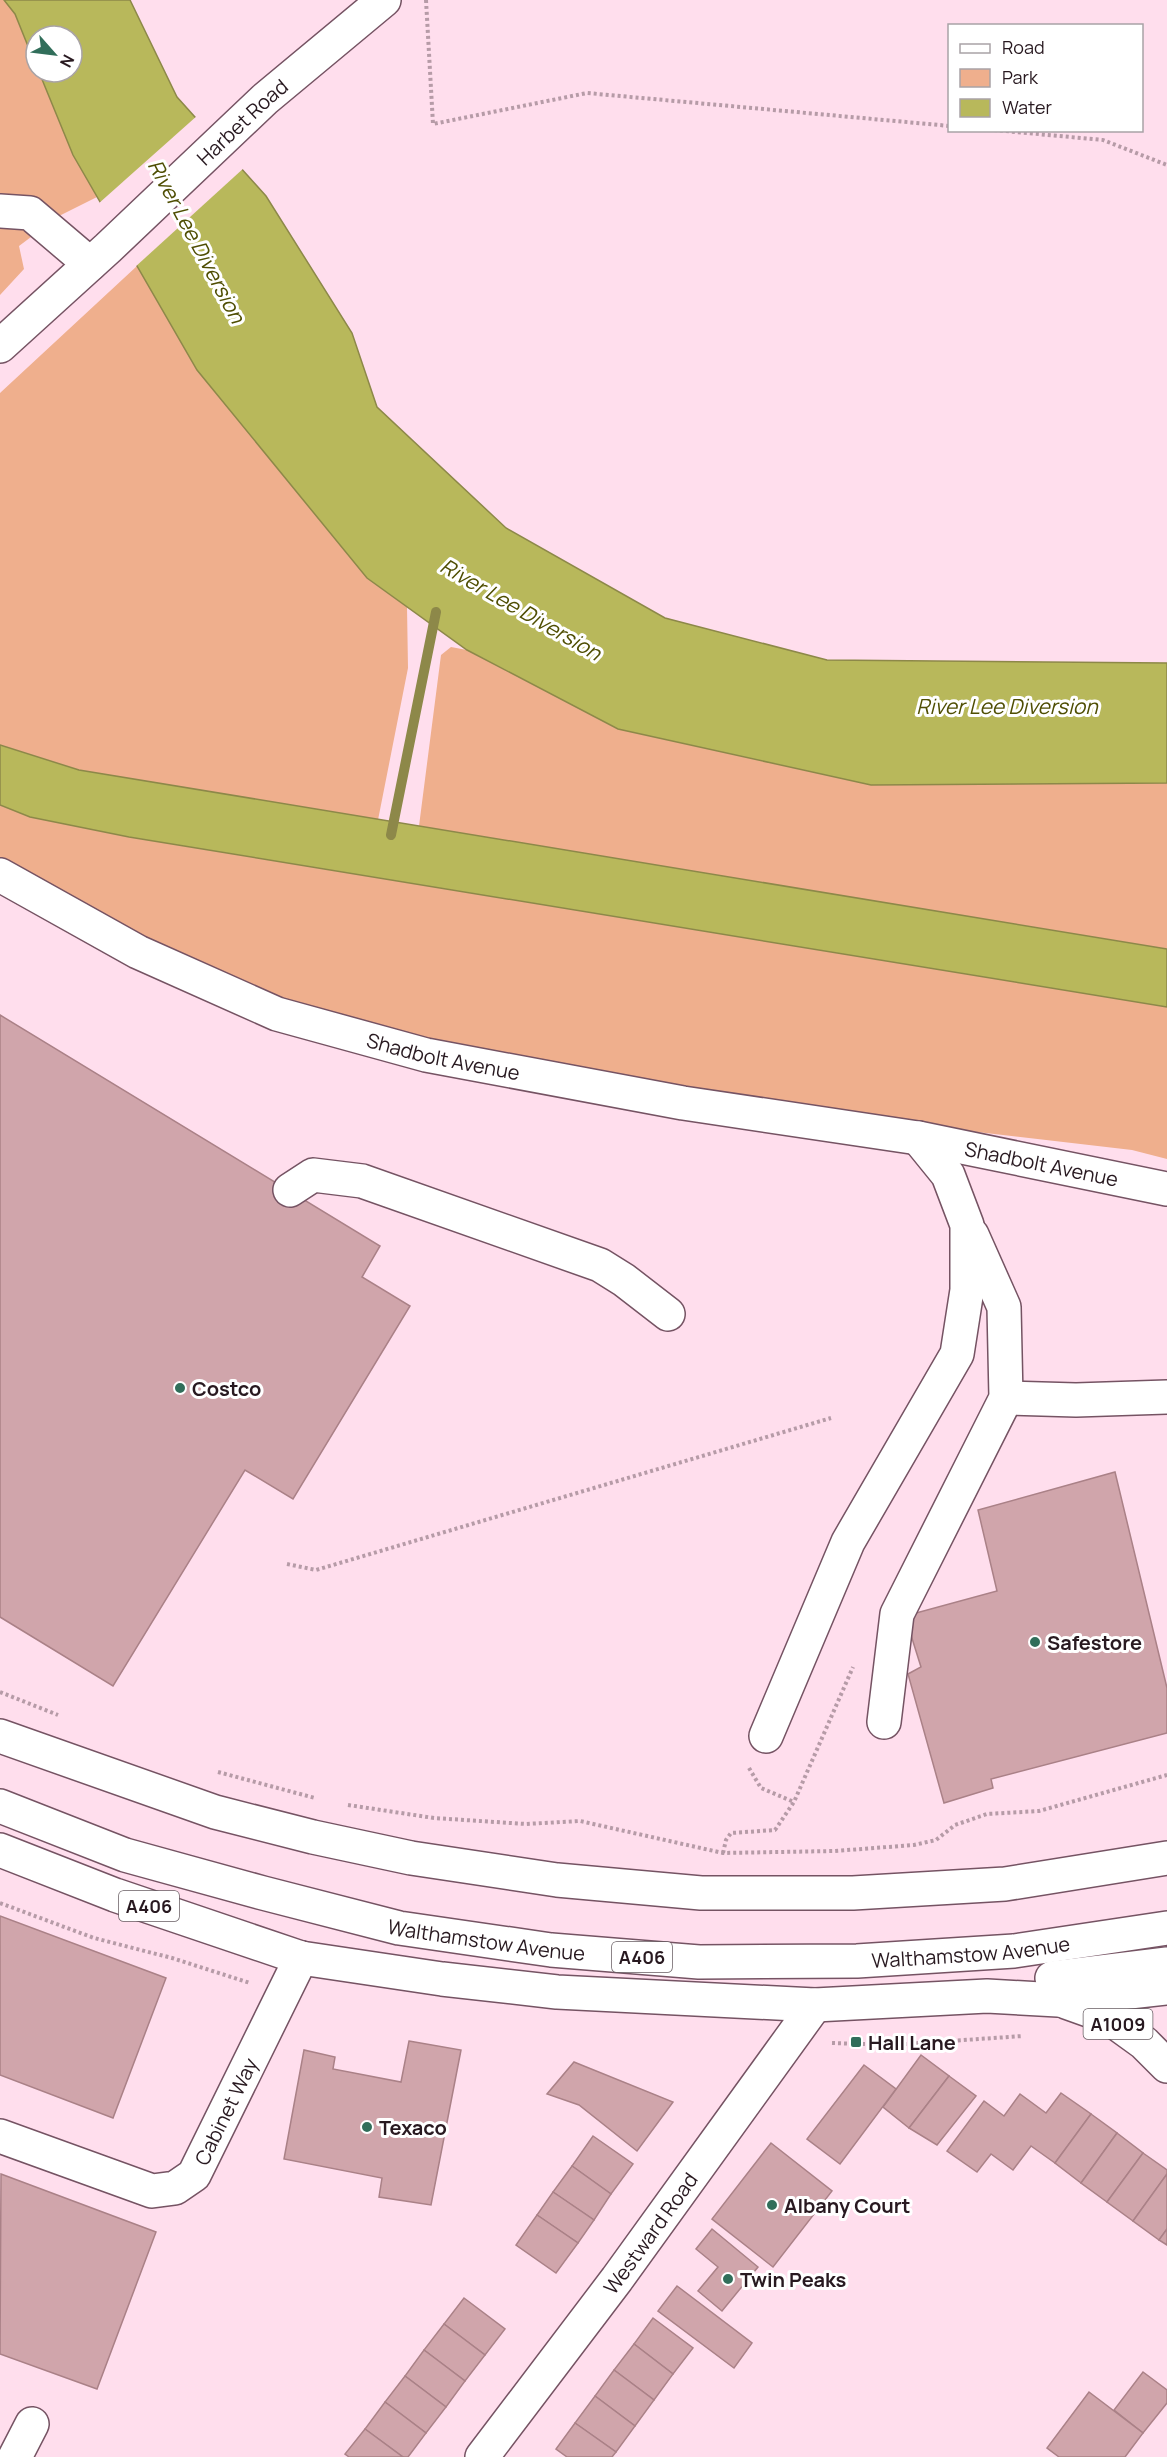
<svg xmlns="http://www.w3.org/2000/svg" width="1167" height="2457" font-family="Manrope,sans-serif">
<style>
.green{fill:#efaf8d}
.water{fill:#b8b85b;stroke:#8d8849;stroke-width:1.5}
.pier{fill:#ffdeed}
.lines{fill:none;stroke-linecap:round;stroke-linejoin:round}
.stream{stroke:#8d8849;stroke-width:10}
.building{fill:#d0a5ab;stroke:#aa8187;stroke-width:1.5}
.minor-casing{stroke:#755363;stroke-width:36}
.major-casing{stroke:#755363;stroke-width:36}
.highway-casing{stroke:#755363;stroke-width:36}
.path{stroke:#b69ba7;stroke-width:4;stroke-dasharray:3 3;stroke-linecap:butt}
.minor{stroke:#fff;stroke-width:33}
.major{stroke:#fff;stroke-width:33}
.highway{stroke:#fff;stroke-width:33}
.poi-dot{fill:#316e5a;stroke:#fff;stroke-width:2}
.labels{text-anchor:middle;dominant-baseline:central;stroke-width:6;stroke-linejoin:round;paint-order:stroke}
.shield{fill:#fff;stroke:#685e63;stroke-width:1.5}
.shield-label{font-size:18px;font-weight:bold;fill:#281920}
.street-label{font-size:20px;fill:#281920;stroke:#fff}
.poi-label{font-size:20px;font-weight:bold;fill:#281920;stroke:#fff;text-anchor:start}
.water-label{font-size:21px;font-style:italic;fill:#4f4e03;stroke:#fff}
</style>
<rect width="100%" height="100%" fill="#ffdeed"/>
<g class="green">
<polygon points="0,0 4,0 15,14 36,66 36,72 39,72 73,154 97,197 59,216 19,246 24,269 0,295"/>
<polygon points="137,266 197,370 367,578 407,607 408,668 378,820 79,770 0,745 0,393"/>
<polygon points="451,647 467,650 618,729 871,785 1167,783 1167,949 419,826 441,655"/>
<polygon points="0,805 30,817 129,837 1167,1007 1167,1159 1132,1150 788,1110 407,1038 222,978 13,867 0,859"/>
</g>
<g class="water">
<polygon points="4,0 130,0 177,97 266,196 352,333 377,407 506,528 665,618 827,660 1167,663 1167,783 871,785 618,729 467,650 367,578 197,370 73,155 39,72 72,72 72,36 36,36 36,66 15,14"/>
<polygon points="0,745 79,770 1167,949 1167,1007 129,837 30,817 0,805"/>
</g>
<polygon class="pier" points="198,115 245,167 134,268 98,204"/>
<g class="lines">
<polyline class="stream" points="391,835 436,612"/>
</g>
<g class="building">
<polygon points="0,1015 380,1246 362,1277 410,1306 293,1499 245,1470 113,1686 0,1617"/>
<polygon points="1115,1472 1167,1688 1167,1733 991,1779 993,1788 944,1803 908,1674 921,1667 905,1616 997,1591 978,1510"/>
<polygon points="0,1916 166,1978 113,2118 0,2075"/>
<polygon points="409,2041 461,2050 431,2205 379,2197 382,2178 284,2159 304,2050 335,2057 333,2069 401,2082"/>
<polygon points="921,2055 949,2076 909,2128 883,2107"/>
<polygon points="574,2062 673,2102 637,2151 579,2105 547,2094"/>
<polygon points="864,2065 896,2089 840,2164 807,2139"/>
<polygon points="949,2076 976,2096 937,2145 909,2128"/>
<polygon points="1061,2093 1091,2114 1055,2163 1031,2146 1013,2170 991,2154 977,2172 947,2151 984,2101 1004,2116 1020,2094 1046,2113"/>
<polygon points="1091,2114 1117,2133 1081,2183 1055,2163"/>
<polygon points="1117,2133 1143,2153 1107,2202 1081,2183"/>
<polygon points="593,2136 633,2164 611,2194 572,2166"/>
<polygon points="771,2143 832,2191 773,2267 712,2219"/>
<polygon points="1143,2153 1167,2170 1167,2174 1133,2221 1107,2202"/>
<polygon points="572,2166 611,2194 594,2220 553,2192"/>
<polygon points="1,2174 156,2232 97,2389 0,2354"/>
<polygon points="1167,2174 1167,2229 1159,2240 1133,2221"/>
<polygon points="553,2192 594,2220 578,2243 537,2215"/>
<polygon points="537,2215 578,2243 556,2273 516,2245"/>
<polygon points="712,2229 758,2267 722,2311 698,2291 718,2267 696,2249"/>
<polygon points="1167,2229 1167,2245 1159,2240"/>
<polygon points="677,2286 752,2343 734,2368 658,2311"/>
<polygon points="464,2298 505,2329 485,2355 444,2324"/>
<polygon points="653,2318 693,2348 673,2374 634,2344"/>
<polygon points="444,2324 485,2355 465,2381 424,2350"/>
<polygon points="634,2344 673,2374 654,2400 614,2370"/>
<polygon points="424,2350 465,2381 446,2407 405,2376"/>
<polygon points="614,2370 654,2400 635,2426 595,2396"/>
<polygon points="1143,2372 1167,2390 1167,2403 1143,2433 1114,2410"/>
<polygon points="405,2376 446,2407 426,2433 385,2402"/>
<polygon points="1089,2392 1143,2433 1125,2457 1059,2457 1047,2448"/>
<polygon points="595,2396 635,2426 616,2452 575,2423"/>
<polygon points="385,2402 426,2433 408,2457 403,2457 365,2429"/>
<polygon points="575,2423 616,2452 612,2457 567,2457 556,2449"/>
<polygon points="365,2429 403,2457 349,2457 345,2454"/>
</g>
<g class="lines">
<g class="minor-casing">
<g id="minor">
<polyline points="0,211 30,213 90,264"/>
<path id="s1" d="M0 346 108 248 265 99 384 0"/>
<path id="s2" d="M0 875 138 952 277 1014 426 1055 683 1103 918 1138 1167 1189"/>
<polyline points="290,1190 313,1175 362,1181 600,1265 624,1280 668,1314"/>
<polyline points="1006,1398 1076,1400 1167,1397"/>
<polyline points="884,1722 897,1614 1006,1398 1004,1307 972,1235"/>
<polyline points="766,1736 848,1542 957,1354 967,1290 967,1225 948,1175 918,1138"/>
<path id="s3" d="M0 2136 152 2191 175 2188 194 2175 301 1958"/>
<polyline points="15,2457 32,2424"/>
<path id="s4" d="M482 2457 617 2279 815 2005"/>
</g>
</g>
<g class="major-casing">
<g id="major">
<polyline points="301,1958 442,1979 557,1992 815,2005 987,1996 1058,2000 1167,1988"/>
<polyline points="1052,1978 1167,1964"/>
<polyline points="1066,2002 1108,2017 1144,2043 1167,2066"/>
</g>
</g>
<g class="highway-casing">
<g id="highway">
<polyline points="0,1736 215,1812 313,1837 411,1858 557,1880 701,1893 853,1893 1005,1884 1167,1858"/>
<path id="s5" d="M0 1806 125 1855 263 1893 399 1928 551 1950 699 1962 857 1961 1014 1951 1167 1928"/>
<polyline points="0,1850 115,1895 301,1958"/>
</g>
</g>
<g class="path">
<polyline points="426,0 433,124 587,93 950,126"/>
<polyline points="994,130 1103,140 1167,165"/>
<polyline points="287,1564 316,1570 831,1418"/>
<polyline points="0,1692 58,1715"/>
<polyline points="749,1768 761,1788 794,1802"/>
<polyline points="218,1772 315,1798"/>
<polyline points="348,1805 434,1818 526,1824 580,1821 723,1853 835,1851 914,1845 936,1840 955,1825 987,1814 1039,1811 1167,1775"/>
<polyline points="723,1853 726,1840 731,1833 775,1830 794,1802 853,1667"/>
<polyline points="0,1903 94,1938 172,1958 250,1983"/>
<polyline points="832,2043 891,2045 1023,2036"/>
</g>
<use href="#minor" class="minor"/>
<use href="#major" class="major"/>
<use href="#highway" class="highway"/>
</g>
<g class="poi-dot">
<circle cx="180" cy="1388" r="6"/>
<circle cx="1035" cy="1642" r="6"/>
<rect x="850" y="2036" width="12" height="12" rx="3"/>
<circle cx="367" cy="2127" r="6"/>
<circle cx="772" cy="2205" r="6"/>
<circle cx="728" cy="2279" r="6"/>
</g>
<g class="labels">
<g class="shield">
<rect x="119" y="1891" width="60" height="30" rx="4.5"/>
<rect x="612" y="1942" width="60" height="30" rx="4.5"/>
<rect x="1083.5" y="2009" width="69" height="30" rx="4.5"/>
</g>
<g class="shield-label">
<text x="149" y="1906">A406</text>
<text x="642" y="1957">A406</text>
<text x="1118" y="2024">A1009</text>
</g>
<g class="street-label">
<text stroke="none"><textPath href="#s1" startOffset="330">Harbet Road</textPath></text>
<text stroke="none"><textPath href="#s2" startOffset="482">Shadbolt Avenue</textPath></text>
<text stroke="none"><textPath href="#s2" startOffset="1090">Shadbolt Avenue</textPath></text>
<text stroke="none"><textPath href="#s5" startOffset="506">Walthamstow Avenue</textPath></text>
<text stroke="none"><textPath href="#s5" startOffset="992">Walthamstow Avenue</textPath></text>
<text stroke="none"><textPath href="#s3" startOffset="279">Cabinet Way</textPath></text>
<text stroke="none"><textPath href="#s4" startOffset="280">Westward Road</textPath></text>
</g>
<g class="poi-label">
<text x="192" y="1388">Costco</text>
<text x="1047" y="1642">Safestore</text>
<text x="868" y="2042">Hall Lane</text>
<text x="379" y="2127">Texaco</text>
<text x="784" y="2205">Albany Court</text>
<text x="740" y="2279">Twin Peaks</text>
</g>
<g class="water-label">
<text transform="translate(197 241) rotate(62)">River Lee Diversion</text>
<text transform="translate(521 609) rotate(30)">River Lee Diversion</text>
<text x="1007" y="706">River Lee Diversion</text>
</g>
</g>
<rect x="948" y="24" width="195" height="108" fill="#ffffff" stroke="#a9a3a6" stroke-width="1.5"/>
<rect x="960" y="44" width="30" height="9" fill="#ffffff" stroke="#a9a3a6" stroke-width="1.5"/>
<text x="1002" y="54" font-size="18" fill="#281920">Road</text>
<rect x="960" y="69" width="30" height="18" fill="#efaf8d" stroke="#a9a3a6" stroke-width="1.5"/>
<text x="1002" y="84" font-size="18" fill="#281920">Park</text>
<rect x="960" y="99" width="30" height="18" fill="#b8b85b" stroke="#a9a3a6" stroke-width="1.5"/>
<text x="1002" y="114" font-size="18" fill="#281920">Water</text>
<g transform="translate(54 54) rotate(118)"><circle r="28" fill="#ffffff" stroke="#a9a3a6" stroke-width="1.5"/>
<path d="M0-4.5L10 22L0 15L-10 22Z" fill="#316e5a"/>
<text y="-9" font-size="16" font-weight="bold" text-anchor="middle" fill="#281920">N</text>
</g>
</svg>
